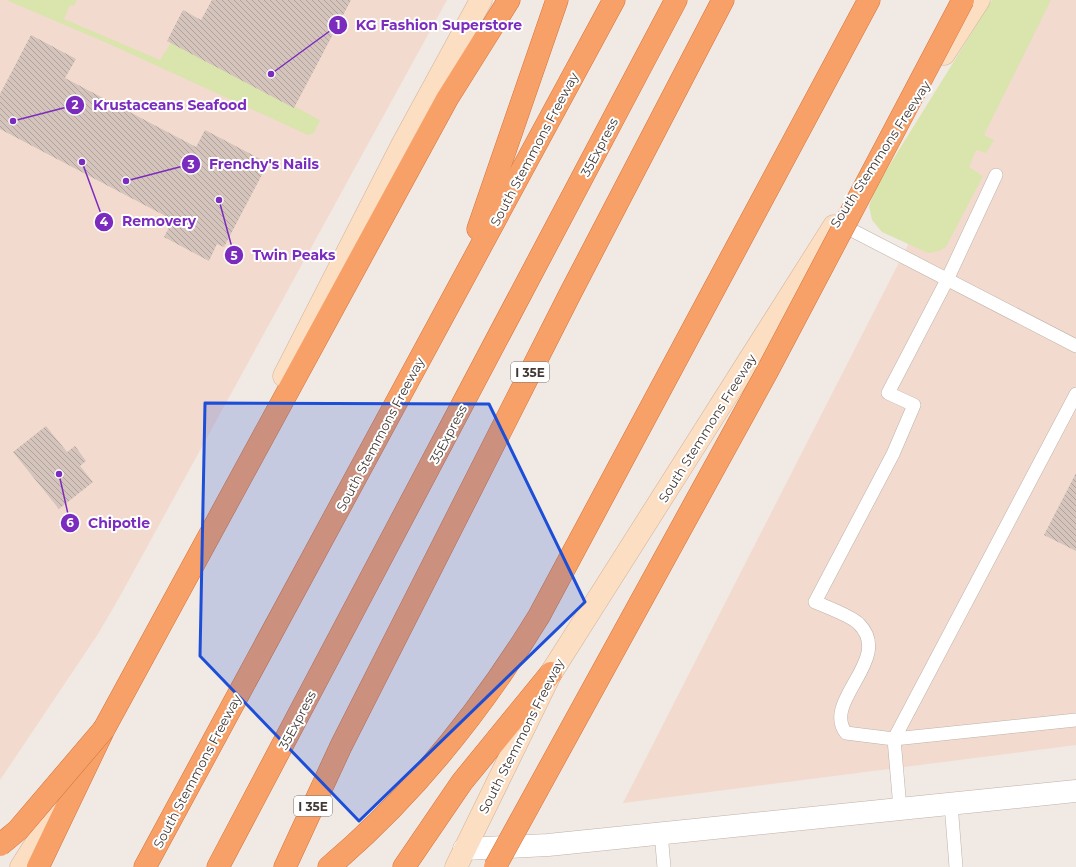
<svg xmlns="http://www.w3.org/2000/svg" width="1076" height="867" font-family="Montserrat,sans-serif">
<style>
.commercial{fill:#f3dace}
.green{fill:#dae4ad}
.building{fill:url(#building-back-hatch)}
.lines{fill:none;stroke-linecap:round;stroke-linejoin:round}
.service-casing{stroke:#beb2a9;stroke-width:14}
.tertiary-casing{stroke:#beb2a9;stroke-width:23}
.secondary-casing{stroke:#d2b297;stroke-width:23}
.motorway-casing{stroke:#d57238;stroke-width:23}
.service{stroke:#fff;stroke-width:13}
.tertiary{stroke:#fff;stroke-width:22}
.secondary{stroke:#fcdec2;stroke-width:22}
.motorway{stroke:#f7a168;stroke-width:22}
.motorway-bridge-casing{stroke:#d57238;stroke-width:23;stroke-linecap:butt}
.motorway-bridge{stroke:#f7a168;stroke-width:22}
.marked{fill:#1d4ed8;fill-opacity:0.2;stroke:#1d4ed8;stroke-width:3;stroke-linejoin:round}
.labels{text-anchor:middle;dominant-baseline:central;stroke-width:4;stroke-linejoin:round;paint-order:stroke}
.shield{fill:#fff;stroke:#7b7471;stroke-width:1}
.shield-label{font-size:12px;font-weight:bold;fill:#423934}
.street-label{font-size:13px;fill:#423934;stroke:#fff}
.leader{fill:none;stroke:#7b2cbf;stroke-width:1.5}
.callout-dot{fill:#7b2cbf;stroke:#fff;stroke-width:1.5}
.mark-label{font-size:12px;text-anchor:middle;font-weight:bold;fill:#fff}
.callout-label{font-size:14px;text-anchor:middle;font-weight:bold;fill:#7b2cbf;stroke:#fff;stroke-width:4;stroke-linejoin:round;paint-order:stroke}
</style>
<defs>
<pattern id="building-back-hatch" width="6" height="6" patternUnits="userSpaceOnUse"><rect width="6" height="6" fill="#d5c4bc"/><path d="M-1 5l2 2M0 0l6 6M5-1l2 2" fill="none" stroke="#aea09a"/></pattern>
</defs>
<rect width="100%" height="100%" fill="#f1e9e3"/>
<g class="commercial">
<polygon points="0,0 447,0 119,598 98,634 0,780"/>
<polygon points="1033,0 1076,0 1076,745 623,803"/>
</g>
<g class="green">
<polygon points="6,0 77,0 74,6 70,5 64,19 160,60 172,41 320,120 314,133 308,135 107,43"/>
<polygon points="992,0 1051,0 984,135 994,140 986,153 976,150 969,167 983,176 946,247 939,251 928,253 882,232 872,220 869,206 876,187"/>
</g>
<g class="building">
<polygon points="212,0 351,0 294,108 167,41 183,10 201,20"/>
<polygon points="31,35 76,59 65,78 196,147 205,130 268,163 224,247 217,244 209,261 164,237 173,220 0,129 0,94"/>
<polygon points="46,426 67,452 75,446 86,461 80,466 93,482 59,509 13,452"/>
<polygon points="1076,473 1076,551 1044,535"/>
</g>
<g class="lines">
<g class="service-casing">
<g id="service">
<polyline points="838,223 1076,346"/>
<polyline points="1076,394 894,739 1076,720"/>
<polyline points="951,804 956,867"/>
<path d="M900 808 894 739 846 733C821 701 894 659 859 624 853 617 825 606 815 602L893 454 914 405 888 393 947 280 996 175"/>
<polyline points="661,833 664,867"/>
</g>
</g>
<g class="tertiary-casing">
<polyline id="tertiary" points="464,849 548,845 1076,791"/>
</g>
<g class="secondary-casing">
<g id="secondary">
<polyline points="944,54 979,0"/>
<polyline points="284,376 402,145 481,0"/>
<polyline points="21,867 56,812"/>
<polyline points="456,867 551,673 834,226"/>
</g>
</g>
<g class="motorway-casing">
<g id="motorway">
<polyline points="478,229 557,0"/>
<polyline points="38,867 104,729 447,99 509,0"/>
<polyline points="145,867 614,0"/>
<polyline points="218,867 676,0"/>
<polyline points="285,867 341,746 570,294 723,0"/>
<path d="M329 867C413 796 482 709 539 616L869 0"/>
<polyline points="404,867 462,782 551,673"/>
</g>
</g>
<use href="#service" class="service"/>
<use href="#tertiary" class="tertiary"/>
<use href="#secondary" class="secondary"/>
<use href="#motorway" class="motorway"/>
<g class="motorway-bridge-casing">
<g id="motorway-bridge">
<polyline points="0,845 18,830 104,729"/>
<polyline points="495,867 768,370 963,0"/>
</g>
</g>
<use href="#motorway-bridge" class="motorway-bridge"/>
</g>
<path class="marked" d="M205 403 489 404 585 602 359 821 200 656Z"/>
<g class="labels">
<g class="shield">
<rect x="511" y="362" width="38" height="20" rx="3"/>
<rect x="294" y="796" width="38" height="20" rx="3"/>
</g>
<g class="shield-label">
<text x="530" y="372">I 35E</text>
<text x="313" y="806">I 35E</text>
</g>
<g class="street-label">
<text transform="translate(599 147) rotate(-62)">35Express</text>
<text transform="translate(534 149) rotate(-62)">South Stemmons Freeway</text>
<text transform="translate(880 154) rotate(-57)">South Stemmons Freeway</text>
<text transform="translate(707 428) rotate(-58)">South Stemmons Freeway</text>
<text transform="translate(380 434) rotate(-62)">South Stemmons Freeway</text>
<text transform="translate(448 434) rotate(-62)">35Express</text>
<text transform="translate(297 720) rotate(-62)">35Express</text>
<text transform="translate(521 736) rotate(-63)">South Stemmons Freeway</text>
<text transform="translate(197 771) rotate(-62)">South Stemmons Freeway</text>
</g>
</g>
<path class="leader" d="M271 74L338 25M13 121L75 105M126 181L191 164M82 162L104 222M219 200L234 255M59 474L70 523"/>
<g class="callout-dot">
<circle cx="271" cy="74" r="4"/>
<circle cx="13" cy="121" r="4"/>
<circle cx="126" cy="181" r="4"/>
<circle cx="82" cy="162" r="4"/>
<circle cx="219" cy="200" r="4"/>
<circle cx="59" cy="474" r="4"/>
<circle cx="338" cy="25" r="10"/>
<circle cx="75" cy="105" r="10"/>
<circle cx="191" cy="164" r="10"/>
<circle cx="104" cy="222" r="10"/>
<circle cx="234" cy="255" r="10"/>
<circle cx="70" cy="523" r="10"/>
</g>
<g class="mark-label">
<text x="338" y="29">1</text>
<text x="75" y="109">2</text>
<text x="191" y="169">3</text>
<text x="104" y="226">4</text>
<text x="234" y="260">5</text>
<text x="70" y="527">6</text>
</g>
<g class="callout-label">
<text x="439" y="30">KG Fashion Superstore</text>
<text x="170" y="110">Krustaceans Seafood</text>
<text x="264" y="169">Frenchy's Nails</text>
<text x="159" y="226">Removery</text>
<text x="294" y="260">Twin Peaks</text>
<text x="119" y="528">Chipotle</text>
</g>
</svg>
